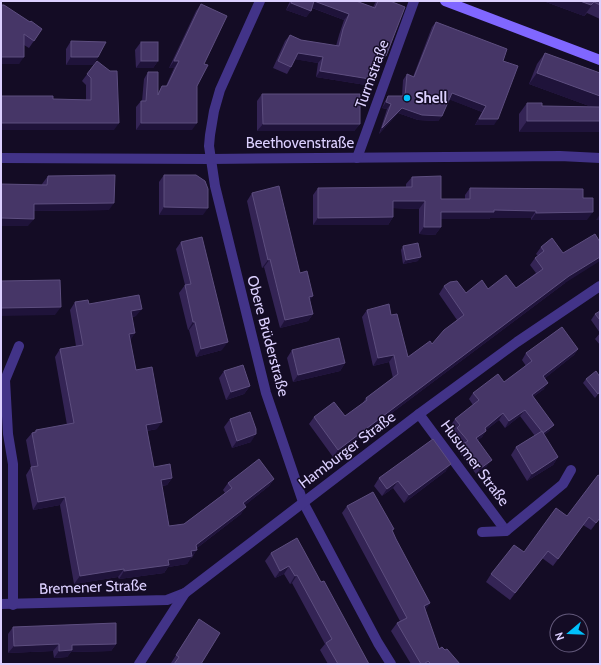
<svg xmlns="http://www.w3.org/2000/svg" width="601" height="665" font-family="Cabin,sans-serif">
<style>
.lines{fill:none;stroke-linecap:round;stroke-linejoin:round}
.minor{stroke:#423388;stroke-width:10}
.secondary{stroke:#8067ff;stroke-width:10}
.wall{fill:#342455}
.shaded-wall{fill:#1f133a}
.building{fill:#463667;stroke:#5d4e7f}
.poi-dot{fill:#00c0fb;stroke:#140c25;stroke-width:1.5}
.labels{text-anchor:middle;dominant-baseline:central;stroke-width:3;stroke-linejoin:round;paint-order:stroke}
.street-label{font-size:15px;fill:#dcd0ff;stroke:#140c25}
.poi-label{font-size:15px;font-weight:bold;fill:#dcd0ff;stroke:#140c25;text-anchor:start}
</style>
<rect width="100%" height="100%" fill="#140c25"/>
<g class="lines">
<g class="minor">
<polyline points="260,1 220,90 214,111 210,135 209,146 215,186 266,393 303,502 378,643 391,664"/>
<polyline points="1,158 210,159 560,156 600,158"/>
<polyline points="357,158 414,1"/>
<polyline points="419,414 506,531"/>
<polyline points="482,532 506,531 563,484 571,470"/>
<polyline points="1,604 167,600 185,593"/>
<polyline points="13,605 13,464 8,434 5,380 19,346"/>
<polyline points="139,664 185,593 419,414 517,342 600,286"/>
</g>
<polyline class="secondary" points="445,1 600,60"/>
</g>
<g class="wall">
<polygon points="290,1 356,1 373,7 376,1 390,1 386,56 381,62 379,62 376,80 372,86 316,77 318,63 295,59 291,67 287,74 273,68 285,41 290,35 301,40 336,46 339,35 344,20 312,8 311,11 306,17 286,10"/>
<polygon points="546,1 600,1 600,19 587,13 584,16 546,2"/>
<polygon points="201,4 204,64 197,86 192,130 136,130 136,107 141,101 142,101 144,79 148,72 158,93 162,86 166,86 174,68 169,68 196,11"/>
<polygon points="1,5 30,22 42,29 29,48 24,45 19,64 1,64"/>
<polygon points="436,22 503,61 494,125 475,125 482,112 449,99 442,116 438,121 418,120 398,113 379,134 387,109 382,108 385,101 388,96 402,96 403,80 407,74 413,77 432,27"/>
<polygon points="71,41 98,57 93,65 66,65 66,49"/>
<polygon points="141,42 158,61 153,68 136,68 135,50"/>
<polygon points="545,53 600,73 600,132 519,132 519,114 527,103 542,106 592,107 529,84 537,64"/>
<polygon points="97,61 114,130 53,99 86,100 86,85 82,81"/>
<polygon points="262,94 360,124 354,131 257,131 257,101"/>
<polygon points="164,175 203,215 159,215 159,182"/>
<polygon points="48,176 109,210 34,211 28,226 42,184"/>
<polygon points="412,177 441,199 465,199 465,195 470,188 583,198 587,220 531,220 531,218 490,218 489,219 441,219 441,227 435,235 419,234 419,209 393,208 393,217 388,225 313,225 313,195 318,188 406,187 406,184"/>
<polygon points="252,193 313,296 310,300 313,314 308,321 280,328 264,267 262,268 247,201"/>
<polygon points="552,238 565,283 333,457 309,424 314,417 345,416 362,404 366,398 393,378 389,362 373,366 362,317 367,310 391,315 408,357 432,344 457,320 439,294 444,286 466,293 488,289 516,288 536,273 530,265 535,258 538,256 536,254 541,247"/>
<polygon points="181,242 222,350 196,357 189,330 188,330 179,293 185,285 176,249"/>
<polygon points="403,246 418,261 403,264 401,250"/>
<polygon points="75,302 89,304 136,316 132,317 130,341 136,370 157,429 147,431 154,467 172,478 167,485 162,486 169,526 184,524 225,493 223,490 228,483 274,479 269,486 245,505 241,514 197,548 192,558 190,558 187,564 168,567 164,573 119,579 118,577 74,584 60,505 33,510 26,475 31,467 26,440 32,433 34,432 36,430 67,425 55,357 60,349 76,346 70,310"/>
<polygon points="600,311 600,345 595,339 600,333 591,320 595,314"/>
<polygon points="578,349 574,355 545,378 544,389 533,397 554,425 549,431 544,435 558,457 553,465 527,481 511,455 516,447 535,436 520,416 505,428 499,420 486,430 482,437 478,440 487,466 476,474 458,451 462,446 452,434 455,431 451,425 455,419 473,405 469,399 473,393 504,382 526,366 522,360 526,353"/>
<polygon points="292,350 345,363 340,371 293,382 287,358"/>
<polygon points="224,371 250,386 244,394 226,400 219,378"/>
<polygon points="586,379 600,392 595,398 583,383"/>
<polygon points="230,419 251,442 232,448 224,427"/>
<polygon points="446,471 404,503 393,488 382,496 374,486 379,478"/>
<polygon points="600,476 600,518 591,530 583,525 553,566 542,558 510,600 486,582 491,574 524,552 567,516"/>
<polygon points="347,506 392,531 396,539 430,603 425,610 439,649 445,650 460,664 411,664 391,631 397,623 400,621 342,513"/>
<polygon points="271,553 321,582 369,664 328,664 320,650 325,644 292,583 290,584 284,574 275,578 265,561"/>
<polygon points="199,619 201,664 173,664 171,663"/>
<polygon points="13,627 116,644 111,651 71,652 67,657 54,658 53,651 8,653 8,634"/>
</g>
<g class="shaded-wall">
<polygon points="314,1 349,14 344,20 310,7"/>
<polygon points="546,1 580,1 594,2 584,16 546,2"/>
<polygon points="291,3 311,11 306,17 286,10"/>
<polygon points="298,53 323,57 318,63 293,59"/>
<polygon points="380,54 386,56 381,62 376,61"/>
<polygon points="1,57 24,57 19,64 1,64"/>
<polygon points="71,57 98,57 93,65 66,65"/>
<polygon points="141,61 158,61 153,68 136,68"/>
<polygon points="174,61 179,61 174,68 169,68"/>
<polygon points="320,71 376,80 372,86 316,77"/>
<polygon points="537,73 600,96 600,110 529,84"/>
<polygon points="452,93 486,106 482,112 448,99"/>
<polygon points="386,102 391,104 387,109 382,108"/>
<polygon points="402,108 442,116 438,121 418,120 398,113 379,134 382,128"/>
<polygon points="479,119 498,119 494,125 475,125"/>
<polygon points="527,121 600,121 600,132 519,132"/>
<polygon points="1,123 119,123 114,130 1,130"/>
<polygon points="141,123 197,123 192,130 136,130"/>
<polygon points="263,124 360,124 354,131 257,131"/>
<polygon points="393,201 425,201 419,209 388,208"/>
<polygon points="114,203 109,210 29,211 34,204"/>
<polygon points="164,207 208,208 203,215 159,215"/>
<polygon points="494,210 536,211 531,218 490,218 489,219 436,219 441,212"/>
<polygon points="593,212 587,220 531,220 536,213"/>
<polygon points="600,214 600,220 596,220"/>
<polygon points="393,217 388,225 313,225 318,218"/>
<polygon points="1,218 34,219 28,226 1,226"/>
<polygon points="424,227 441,227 435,235 419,234"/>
<polygon points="421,257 418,261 403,264 406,260"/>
<polygon points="600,257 600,261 565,283 333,457 338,450 569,276"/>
<polygon points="270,259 264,267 262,268 268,260"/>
<polygon points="313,296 308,303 309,297"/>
<polygon points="61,307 55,315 1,316 1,308"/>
<polygon points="142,309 136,316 126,318 131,311"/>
<polygon points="313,314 308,321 280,328 285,320"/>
<polygon points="193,322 195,322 189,330 188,330"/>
<polygon points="135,333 130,341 129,334"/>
<polygon points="228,342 222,350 196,357 201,349"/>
<polygon points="578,349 574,355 539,383 543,376"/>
<polygon points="394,355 389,362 373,366 378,358"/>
<polygon points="345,363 340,371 293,382 298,375"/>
<polygon points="548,383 544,389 527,402 532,395"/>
<polygon points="250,386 244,394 226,400 231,392"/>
<polygon points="525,410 520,416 505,428 509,421"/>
<polygon points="503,413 499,420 480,435 485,428"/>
<polygon points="162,422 157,429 141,432 146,425"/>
<polygon points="554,425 549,431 538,440 543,433"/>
<polygon points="486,431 482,437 472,445 476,438"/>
<polygon points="256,434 251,442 232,448 237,441"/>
<polygon points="558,457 553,465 527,481 532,474"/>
<polygon points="492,460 487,466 476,474 481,468"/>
<polygon points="451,464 446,471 404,503 409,495"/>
<polygon points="172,478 167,485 156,487 161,480"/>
<polygon points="274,479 269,486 238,511 243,503"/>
<polygon points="398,481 393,488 382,496 387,489"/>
<polygon points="65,497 60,505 33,510 38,502"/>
<polygon points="246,507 241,514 193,551 197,550 187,564 168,567 164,573 119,579 124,571 168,560 196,545"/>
<polygon points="289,566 284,574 275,578 280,571"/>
<polygon points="124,569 118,577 74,584 80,576"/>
<polygon points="297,575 292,583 290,584 295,576"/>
<polygon points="430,603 425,611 424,606"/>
<polygon points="59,644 53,651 8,653 14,646"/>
<polygon points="116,644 111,651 71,652 67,657 54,658 59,651 72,645"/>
</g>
<g class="building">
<polygon points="292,1 356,1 375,8 378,1 390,1 405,7 386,56 380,54 376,80 320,71 323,57 298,53 291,67 278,61 290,35 301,40 339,46 343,29 349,14 314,1 311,11 291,3"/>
<polygon points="580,1 600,1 600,5 594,2 591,5"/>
<polygon points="201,4 227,16 204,64 208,65 197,86 197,123 141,123 141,101 146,101 148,72 158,72 158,95 162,86 167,86 179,61 174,61"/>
<polygon points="1,5 4,5 30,22 31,21 42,29 34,41 24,34 24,57 1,57"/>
<polygon points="436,22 507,49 503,61 518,66 498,119 479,119 486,106 452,93 442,116 422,115 402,108 382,128 391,104 386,102 388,96 405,96 407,74 414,77"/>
<polygon points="71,41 106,42 98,57 71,57"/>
<rect x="141" y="42" width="17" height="19"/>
<polygon points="545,53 600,73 600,96 537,73"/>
<polygon points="97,61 110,71 117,71 119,123 1,123 1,96 53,96 53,99 91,100 91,78 87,74"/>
<polygon points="262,94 360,94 360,124 263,124"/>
<polygon points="527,103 542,103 542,106 600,107 600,121 527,121"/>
<polygon points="115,175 114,203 34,204 34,219 1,218 1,184 47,185 48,176"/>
<polygon points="164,175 196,175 205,181 208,189 208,208 164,207"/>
<polygon points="441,176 441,199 470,199 470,188 583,189 583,198 593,198 593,212 536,213 536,211 494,210 494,212 441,212 441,227 424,227 425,201 393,201 393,217 318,218 318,188 412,187 412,177"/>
<polygon points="279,186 300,273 307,271 313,296 309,297 313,314 285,320 270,259 268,260 252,193"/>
<polygon points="595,234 600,242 600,257 569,276 338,450 314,417 334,402 345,416 367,400 366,398 398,374 394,355 378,358 367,310 389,304 391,315 397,314 408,357 430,341 432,344 444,330 464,315 444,286 450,282 457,281 466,293 482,280 488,289 506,275 516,288 543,269 535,258 544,251 541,247 552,238 563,253"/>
<polygon points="202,237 228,342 201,349 195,322 193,322 185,285 191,284 181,242"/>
<polygon points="418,243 421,257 406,260 403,246"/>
<polygon points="60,280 61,307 1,308 1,281"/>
<polygon points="139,295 142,309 131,311 135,333 129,334 136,370 152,367 162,422 146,425 154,467 170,464 172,478 161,480 169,526 184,524 232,488 228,483 259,459 274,479 243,503 246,507 196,545 197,550 191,551 192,556 168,560 169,565 124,571 124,569 80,576 65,497 38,502 31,467 38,466 32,433 36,432 36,430 74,423 60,349 83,345 75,302 88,300 89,304"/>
<polygon points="600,311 600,320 595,314"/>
<polygon points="562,327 578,349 543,376 548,383 532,395 554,425 543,433 525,410 509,421 503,413 485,428 486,431 476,438 492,460 481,468 463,444 468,441 457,428 460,425 455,419 479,400 473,393 498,374 504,382 532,361 526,353"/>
<polygon points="339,338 345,363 298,375 292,350"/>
<polygon points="243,365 250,386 231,392 224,371"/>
<polygon points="596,371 600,377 600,391 598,394 586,379"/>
<polygon points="250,412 256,429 256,434 237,441 230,419"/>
<polygon points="542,431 558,457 532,474 516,447"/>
<polygon points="433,439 451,464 409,495 398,481 387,489 379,478"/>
<polygon points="598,475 600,476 600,518 596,523 589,517 558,559 548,551 515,593 491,574 514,545 524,552 556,508 567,516"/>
<polygon points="373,492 394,529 392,530 396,539 430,603 424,606 439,649 442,647 445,650 447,649 460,664 431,664 428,661 424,664 421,664 397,623 407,618 347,506"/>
<polygon points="297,538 321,582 324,581 356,640 369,664 338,664 326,643 332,639 297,575 295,576 289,566 280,571 271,553"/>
<polygon points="199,619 220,633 201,664 174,664 179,657 176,655"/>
<polygon points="116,623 116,644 72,645 72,650 59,651 59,644 14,646 13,627"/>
</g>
<circle class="poi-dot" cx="407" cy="98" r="4"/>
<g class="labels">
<g class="street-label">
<text transform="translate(372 74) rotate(-70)">Turmstraße</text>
<text x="300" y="143">Beethovenstraße</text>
<text transform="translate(268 336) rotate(75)">Obere Brüderstraße</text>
<text transform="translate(347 450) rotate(-37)">Hamburger Straße</text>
<text transform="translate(475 463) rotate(53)">Husumer Straße</text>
<text transform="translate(93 587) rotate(-2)">Bremener Straße</text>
</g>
<g class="poi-label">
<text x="415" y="98">Shell</text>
</g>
</g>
<rect width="601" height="665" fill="none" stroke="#dcd0ff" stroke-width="4"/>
<g transform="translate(569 633) rotate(251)"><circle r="19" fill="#140c25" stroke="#645a7c"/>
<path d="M0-3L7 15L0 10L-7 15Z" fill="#00c0fb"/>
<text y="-6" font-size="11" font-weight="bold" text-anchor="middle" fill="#dcd0ff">N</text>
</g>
</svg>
